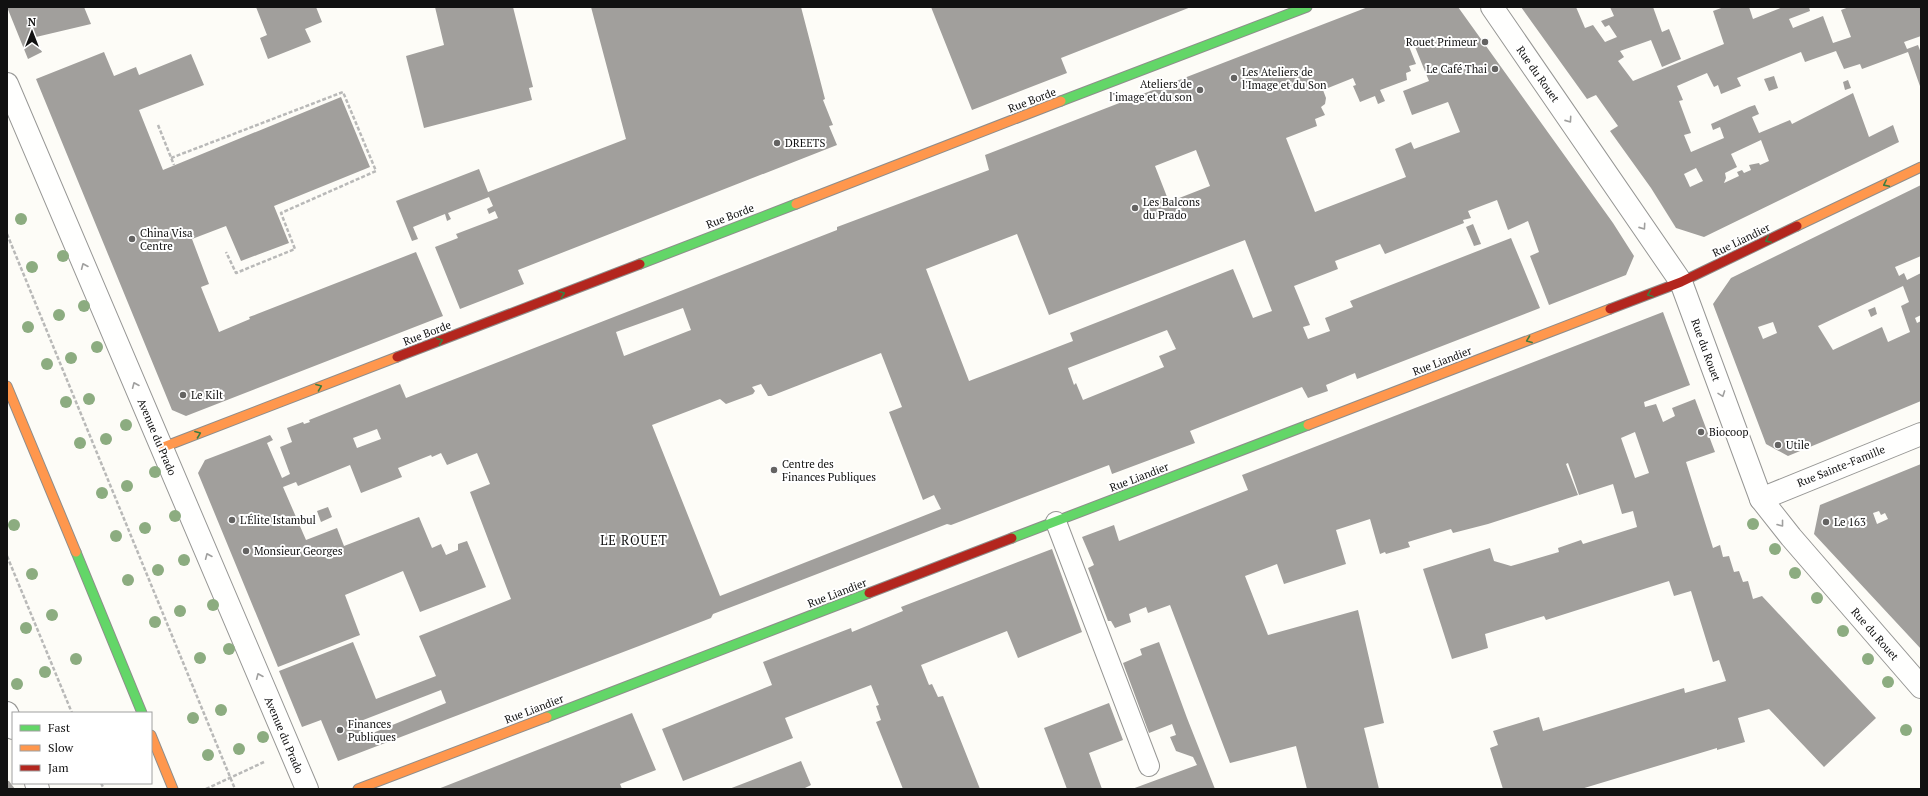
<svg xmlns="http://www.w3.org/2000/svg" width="1928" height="796" font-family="'PT Serif',serif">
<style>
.building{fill:#a19f9c;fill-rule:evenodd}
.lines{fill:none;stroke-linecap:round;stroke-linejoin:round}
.lane-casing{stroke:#979795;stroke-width:22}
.street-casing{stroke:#979795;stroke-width:24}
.fast-casing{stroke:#8e8d8b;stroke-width:11}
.slow-casing{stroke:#8e8d8b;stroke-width:11}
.jam-casing{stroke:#8e8d8b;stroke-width:11}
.path{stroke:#b9b9b8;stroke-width:2.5;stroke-dasharray:4 2;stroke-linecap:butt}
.lane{stroke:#fffffe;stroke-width:20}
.street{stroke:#fffffe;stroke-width:22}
.fast{stroke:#63d668;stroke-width:9}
.slow{stroke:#ff974d;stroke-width:9}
.jam{stroke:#b3261e;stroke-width:9}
.tree{fill:#8cac80}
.oneway{stroke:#a0a09f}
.oneway2{stroke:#3e7d41}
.poi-dot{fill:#646362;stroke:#fff;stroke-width:1.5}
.labels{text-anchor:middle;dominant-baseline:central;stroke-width:4;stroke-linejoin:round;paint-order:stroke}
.poi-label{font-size:11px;fill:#111;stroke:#fff;text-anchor:start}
.street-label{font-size:11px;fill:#111;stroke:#fff}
.quarter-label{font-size:13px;letter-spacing:1px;fill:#111;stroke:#fff}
</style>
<rect width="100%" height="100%" fill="#fdfcf7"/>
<g class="building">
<polygon points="7,7 84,7 91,24 36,37 42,52 28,59"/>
<polygon points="256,7 316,7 322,22 305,29 311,42 268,59 260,38 267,35"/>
<polygon points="435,7 513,7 533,87 529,88 532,100 424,128 406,56 444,45"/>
<polygon points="591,7 801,7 825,99 823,100 833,125 829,126 837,145 518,270 524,284 460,309 435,247 458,238 456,234 498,218 495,211 489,214 487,209 493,206 489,197 448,213 451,219 447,221 445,214 413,227 418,239 412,241 396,201 479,169 488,192 626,139"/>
<polygon points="931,7 1191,7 1061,58 1067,73 972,110"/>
<path d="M1368 7H1458L1613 223 1634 256 1626 275 1549 305 1530 256 1539 252 1528 221 1508 230 1497 200 1468 211 1471 218 1463 220 1464 223 1385 254 1380 244 1335 261 1338 269 1294 286 1310 325 1303 327 1308 339 1330 331 1325 318 1353 307 1350 301 1511 238 1540 308 1357 379 1355 373 1326 385 1328 391 1308 398 1302 387 1190 431 1195 443 1112 474 1109 465 951 525 947 524 713 614 711 618 639 646 338 761 321 720 302 727 279 671 353 642 376 699 436 676 419 636 511 599 470 492 490 484 477 453 447 465 441 453 432 457 431 455 398 468 402 477 361 493 350 465 298 486 296 482 283 487 306 540 337 528 344 546 419 517 432 548 441 544 446 555 458 550V544L467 541 486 587 420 612 403 571 345 595 360 635 278 667 198 473 205 460 270 435 273 440 267 443 282 478 290 474 280 447 292 442 287 428 303 422 304 424 310 422 309 420 400 384 406 398 837 230V227L989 170 985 155ZM1413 42 1429 81 1403 91 1412 115 1448 102 1460 132 1414 149 1411 142 1395 149 1406 177 1315 212 1286 138 1317 126 1315 119 1325 115 1321 107 1325 104 1326 98 1323 90 1353 78 1356 85 1353 86 1360 102 1375 96 1378 104 1385 101 1380 90 1407 80 1406 73 1411 71 1409 66 1416 64 1408 44ZM1196 150 1210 186 1169 202 1155 166ZM1017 234 1049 315 1245 240 1272 311 1253 318 1233 269 1070 333 1073 341 969 381 926 269ZM683 308 691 330 624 356 616 332ZM1167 330 1176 349 1159 356 1164 367 1083 400 1076 383 1074 385 1068 368ZM881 353 902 407 889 412 923 500 934 495 941 509 720 596 652 425 720 399 726 404 753 394 755 391 752 387 761 384 768 396H771ZM377 429 381 439 357 448 353 438ZM441 690 446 703 368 735V737L363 735 358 722Z"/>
<path d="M1521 7H1576L1585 28 1593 25 1605 42 1617 37 1609 25 1605 27 1601 21 1614 16 1610 7H1653L1662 32 1669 29 1681 59 1662 67 1651 40 1620 51 1624 57 1618 61 1633 81 1724 44 1713 11 1724 7H1749L1753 19 1783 7H1809L1810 11 1789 19 1793 28 1823 16 1833 43 1851 37 1841 10 1849 7H1921V36L1904 42 1907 49 1918 45 1921 53V89L1908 52 1862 69 1860 64 1844 69 1836 51 1805 62 1801 52 1737 78 1741 86 1721 94 1718 85 1714 87 1707 73 1677 86 1683 100 1679 101 1691 133 1684 135 1691 152 1724 138 1720 127 1713 130 1711 124 1749 107 1755 105 1759 114 1752 117 1759 133 1790 120 1792 124 1853 93 1869 137 1893 125 1899 142 1704 237 1676 228 1651 188 1610 131 1618 126 1596 95 1587 99ZM1761 140 1769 161 1760 165 1759 163 1749 165 1751 170 1744 173 1742 170 1737 172 1739 176 1724 183 1726 178 1725 173 1737 167 1731 154ZM1696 168 1703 181 1690 187 1684 174Z"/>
<polygon points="104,52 114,76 136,67 139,75 191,54 204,85 139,110 163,170 341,97 370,167 274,206 289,243 241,261 226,226 192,239 209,284 201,287 219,332 250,319 249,317 257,314 416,252 443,316 186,416 172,410 36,79"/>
<polygon points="1774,76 1778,88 1769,91 1764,79"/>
<polygon points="1848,80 1851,88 1845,90 1843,82"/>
<path d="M1921 185V256L1895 267 1899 276 1904 273 1907 280 1921 273V315L1915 318 1917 323 1921 321V401L1788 456 1766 444 1713 304 1731 278ZM1903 286 1909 302 1901 306 1910 332 1888 342 1882 327 1833 350 1818 326ZM1773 322 1777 333 1763 339 1758 327Z"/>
<polygon points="1473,224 1481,244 1474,246 1466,227"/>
<polygon points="1875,307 1877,314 1871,317 1868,310"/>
<path d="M1663 312 1690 385 1644 402 1645 407 1656 404 1663 422 1675 416 1672 408 1695 399 1715 452 1686 462 1713 548 1720 545 1723 557 1729 556 1734 572 1739 571 1743 582 1748 581 1753 599 1762 596 1876 718 1824 767 1769 709 1738 718 1745 742 1717 750V748L1581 789H1503L1490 748 1498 745 1493 731 1539 717 1543 731 1684 688 1685 693 1726 681 1719 660 1713 662 1691 591 1674 596 1669 581 1546 620 1544 616 1485 634 1488 648 1452 659 1423 569 1490 548 1494 561 1511 566 1559 552 1558 548 1581 540 1583 544 1637 527 1633 511 1622 514 1613 484 1579 495 1568 463 1566 464 1578 495 1488 524 1453 533 1451 529 1408 542 1410 547 1386 554 1385 552 1380 554 1370 519 1336 530 1346 564 1284 584 1277 564 1245 576 1268 635 1358 610 1384 723 1364 728 1379 789H1307L1296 746 1230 763 1170 605 1148 613 1146 607 1129 614 1131 622 1115 628 1111 621H1108L1088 568 1094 565 1082 537 1114 525 1119 541 1248 490 1242 475ZM1635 432 1649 473 1635 478 1621 438Z"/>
<path d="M1921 464V649L1814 534 1820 505ZM1879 511 1881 515 1885 513 1888 519 1877 524 1873 513Z"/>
<polygon points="328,507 332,517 321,522 317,511"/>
<polygon points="1052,549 1082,632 1018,658 1007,631 921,665 929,685 932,684 938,697 943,696 980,789 903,789 876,722 881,720 876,706 879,705 871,685 785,718 793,738 683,781 662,729 772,685 763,662 851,628 852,632 903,611 901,607"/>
<polygon points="1159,642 1187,718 1215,789 1132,789 1197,765 1193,757 1176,751 1170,737 1176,735 1172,724 1149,733 1123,663 1142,655 1140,649"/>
<polygon points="1109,703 1123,740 1089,753 1102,789 1067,789 1044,728"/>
<polygon points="632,713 656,770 620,784 622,789 438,789"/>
<polygon points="801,761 811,785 805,788 805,789 729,789"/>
<polygon points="7,781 9,781 15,789 7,789"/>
</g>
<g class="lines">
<g class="lane-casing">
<polyline id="lane" points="1056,522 1149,766"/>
</g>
<g class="street-casing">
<g id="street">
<polyline points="1492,7 1681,282 1761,499 1791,537 1921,687"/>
<polyline points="7,84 307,789"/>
<polyline points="1761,499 1921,434"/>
<polyline points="7,713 13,728"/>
<polyline points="36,783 38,789"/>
</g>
</g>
<g class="fast-casing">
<g id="fast">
<polyline points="1061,101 1307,7"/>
<polyline points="640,264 796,204"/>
<polyline points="1012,538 1308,425"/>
<polyline points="76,552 142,713"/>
<polyline points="547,717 869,593"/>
</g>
</g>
<g class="slow-casing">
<g id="slow">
<polyline points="796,204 1061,101"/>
<polyline points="1797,226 1921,167"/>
<polyline points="7,386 76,552"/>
<polyline points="1308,425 1610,309"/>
<polyline points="161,448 397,357"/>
<polyline points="151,735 173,789"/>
<polyline points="358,789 547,717"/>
</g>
</g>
<g class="jam-casing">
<g id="jam">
<polyline points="1610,309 1681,282 1797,226"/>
<polyline points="397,357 640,264"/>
<polyline points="869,593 1012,538"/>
</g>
</g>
<g class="path">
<polyline points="158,125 174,165"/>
<polyline points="171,158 343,92 376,171 281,213 295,249 236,273 226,252"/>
<polyline points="7,234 235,789"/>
<polyline points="7,556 72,713"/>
<polyline points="101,783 104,789"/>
<polyline points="206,789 264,762"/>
</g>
<use href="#lane" class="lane"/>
<use href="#street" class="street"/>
<use href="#fast" class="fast"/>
<use href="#slow" class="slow"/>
<use href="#jam" class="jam"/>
</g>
<g class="tree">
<circle cx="21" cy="219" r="6"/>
<circle cx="63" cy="256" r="6"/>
<circle cx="32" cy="267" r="6"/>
<circle cx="84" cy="306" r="6"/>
<circle cx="59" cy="315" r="6"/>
<circle cx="28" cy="327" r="6"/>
<circle cx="97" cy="347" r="6"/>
<circle cx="71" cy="358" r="6"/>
<circle cx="47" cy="364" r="6"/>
<circle cx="89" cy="399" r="6"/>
<circle cx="66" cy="402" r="6"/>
<circle cx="126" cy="425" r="6"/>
<circle cx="106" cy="439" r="6"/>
<circle cx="80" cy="443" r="6"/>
<circle cx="155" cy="472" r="6"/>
<circle cx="127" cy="486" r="6"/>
<circle cx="102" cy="493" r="6"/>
<circle cx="175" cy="516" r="6"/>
<circle cx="1753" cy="524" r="6"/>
<circle cx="14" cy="525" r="6"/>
<circle cx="145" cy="528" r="6"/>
<circle cx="116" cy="536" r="6"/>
<circle cx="1775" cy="549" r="6"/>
<circle cx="184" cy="560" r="6"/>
<circle cx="158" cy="570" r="6"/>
<circle cx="1795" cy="573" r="6"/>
<circle cx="32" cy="574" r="6"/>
<circle cx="128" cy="580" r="6"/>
<circle cx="1817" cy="598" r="6"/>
<circle cx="213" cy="605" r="6"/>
<circle cx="180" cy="611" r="6"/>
<circle cx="52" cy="615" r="6"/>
<circle cx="155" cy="622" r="6"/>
<circle cx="26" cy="628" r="6"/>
<circle cx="1843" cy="631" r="6"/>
<circle cx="229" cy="649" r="6"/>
<circle cx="200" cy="658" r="6"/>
<circle cx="76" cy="659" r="6"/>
<circle cx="1868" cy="659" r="6"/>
<circle cx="45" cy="672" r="6"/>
<circle cx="1888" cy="682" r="6"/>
<circle cx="17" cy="684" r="6"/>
<circle cx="221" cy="710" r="6"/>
<circle cx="193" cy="718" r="6"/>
<circle cx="1906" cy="730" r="6"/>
<circle cx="263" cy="737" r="6"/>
<circle cx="239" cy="749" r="6"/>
<circle cx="208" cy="755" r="6"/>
</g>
<defs><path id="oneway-chevron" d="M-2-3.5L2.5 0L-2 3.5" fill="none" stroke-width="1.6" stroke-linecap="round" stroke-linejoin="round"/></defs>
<g class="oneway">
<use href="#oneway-chevron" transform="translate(1569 120) rotate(55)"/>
<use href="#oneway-chevron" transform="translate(1643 227) rotate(55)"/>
<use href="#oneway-chevron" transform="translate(84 266) rotate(-113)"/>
<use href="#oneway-chevron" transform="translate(135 385) rotate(-113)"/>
<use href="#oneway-chevron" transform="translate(1722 394) rotate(70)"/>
<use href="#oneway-chevron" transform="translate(1781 524) rotate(52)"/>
<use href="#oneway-chevron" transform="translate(208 556) rotate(-113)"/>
<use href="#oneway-chevron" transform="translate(259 676) rotate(-113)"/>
</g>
<g class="oneway2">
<use href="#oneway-chevron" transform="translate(1886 184) rotate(154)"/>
<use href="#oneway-chevron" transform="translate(1768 240) rotate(154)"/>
<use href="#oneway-chevron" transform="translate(562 294) rotate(-21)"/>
<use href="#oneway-chevron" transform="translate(1650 294) rotate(159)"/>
<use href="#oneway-chevron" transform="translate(1529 340) rotate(159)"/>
<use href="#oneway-chevron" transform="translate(440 341) rotate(-21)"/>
<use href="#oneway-chevron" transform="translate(319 387) rotate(-21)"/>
<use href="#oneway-chevron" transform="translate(198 434) rotate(-21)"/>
</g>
<g class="poi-dot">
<circle cx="1485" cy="42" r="4"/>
<circle cx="1495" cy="69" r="4"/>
<circle cx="1234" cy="78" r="4"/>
<circle cx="1200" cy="90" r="4"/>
<circle cx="777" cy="143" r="4"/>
<circle cx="1135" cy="208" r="4"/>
<circle cx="132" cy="239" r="4"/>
<circle cx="183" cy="395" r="4"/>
<circle cx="1701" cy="432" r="4"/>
<circle cx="1778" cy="445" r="4"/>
<circle cx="774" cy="470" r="4"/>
<circle cx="232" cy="520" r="4"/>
<circle cx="1826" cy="522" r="4"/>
<circle cx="246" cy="551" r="4"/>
<circle cx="340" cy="730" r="4"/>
</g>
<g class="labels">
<g class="poi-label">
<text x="1477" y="42" text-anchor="end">Rouet Primeur</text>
<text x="1487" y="69" text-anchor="end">Le Café Thai</text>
<text x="1242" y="72">Les Ateliers de<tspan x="1242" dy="13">l'Image et du Son</tspan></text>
<text x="1192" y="84" text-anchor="end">Ateliers de<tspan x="1192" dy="13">l'image et du son</tspan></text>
<text x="785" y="143">DREETS</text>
<text x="1143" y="202">Les Balcons<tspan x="1143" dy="13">du Prado</tspan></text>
<text x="140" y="233">China Visa<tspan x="140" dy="13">Centre</tspan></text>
<text x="191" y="395">Le Kilt</text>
<text x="1709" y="432">Biocoop</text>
<text x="1786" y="445">Utile</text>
<text x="782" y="464">Centre des<tspan x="782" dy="13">Finances Publiques</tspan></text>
<text x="240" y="520">L'Élite Istambul</text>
<text x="1834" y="522">Le 163</text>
<text x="254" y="551">Monsieur Georges</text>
<text x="348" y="724">Finances<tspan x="348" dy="13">Publiques</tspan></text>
</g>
<g class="street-label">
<text transform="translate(1538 74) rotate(55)">Rue du Rouet</text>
<text transform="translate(1032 100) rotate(-21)">Rue Borde</text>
<text transform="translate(730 216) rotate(-21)">Rue Borde</text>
<text transform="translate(1741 240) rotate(-26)">Rue Liandier</text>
<text transform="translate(427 333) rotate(-21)">Rue Borde</text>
<text transform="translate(1706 350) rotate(70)">Rue du Rouet</text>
<text transform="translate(1442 361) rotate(-21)">Rue Liandier</text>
<text transform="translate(157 437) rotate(67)">Avenue du Prado</text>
<text transform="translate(1841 466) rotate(-22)">Rue Sainte-Famille</text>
<text transform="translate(1139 477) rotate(-21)">Rue Liandier</text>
<text transform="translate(837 593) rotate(-21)">Rue Liandier</text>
<text transform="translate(1875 634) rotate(49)">Rue du Rouet</text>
<text transform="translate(534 709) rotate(-21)">Rue Liandier</text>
<text transform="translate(284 735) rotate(67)">Avenue du Prado</text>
</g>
<g class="quarter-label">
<text x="634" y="540">LE ROUET</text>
</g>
</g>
<rect width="1928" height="796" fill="none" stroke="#111111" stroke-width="16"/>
<rect x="12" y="712" width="140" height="72" fill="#ffffff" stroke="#a0a0a0"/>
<rect x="20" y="725" width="20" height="6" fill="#63d668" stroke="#a0a0a0"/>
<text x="48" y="732" font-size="12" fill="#111111">Fast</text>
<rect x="20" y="745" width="20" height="6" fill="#ff974d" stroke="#a0a0a0"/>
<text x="48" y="752" font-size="12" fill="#111111">Slow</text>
<rect x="20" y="765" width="20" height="6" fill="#b3261e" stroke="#a0a0a0"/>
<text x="48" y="772" font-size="12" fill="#111111">Jam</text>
<g transform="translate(32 32)" stroke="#ffffff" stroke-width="3" paint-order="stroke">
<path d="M0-3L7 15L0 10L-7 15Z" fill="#111111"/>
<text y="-6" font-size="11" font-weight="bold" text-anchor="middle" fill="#111111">N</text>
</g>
</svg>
